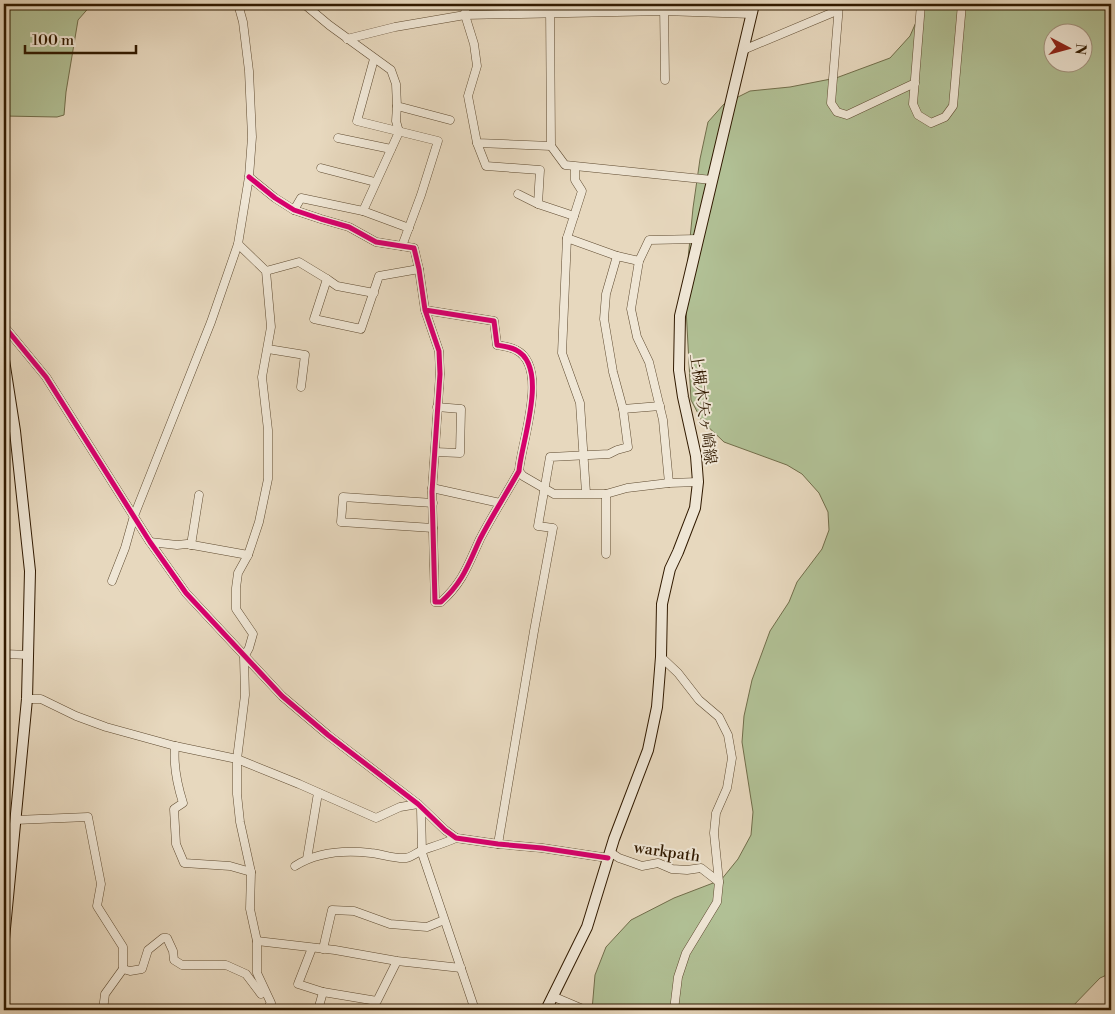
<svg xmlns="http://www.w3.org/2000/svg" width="1115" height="1014" font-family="'Libre Bodoni','Noto Serif JP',serif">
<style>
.green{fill:#b1c095;stroke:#716d4a;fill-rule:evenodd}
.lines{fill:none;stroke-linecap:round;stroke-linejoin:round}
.street-casing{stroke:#5e4a30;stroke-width:9}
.secondary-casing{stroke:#311a00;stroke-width:12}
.street{stroke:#efe6d5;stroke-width:8}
.secondary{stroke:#efe6d5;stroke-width:10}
.cycleway-casing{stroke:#efe6d5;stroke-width:8}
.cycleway{stroke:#d6006c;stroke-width:5}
.labels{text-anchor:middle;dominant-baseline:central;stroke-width:4;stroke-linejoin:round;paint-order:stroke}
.street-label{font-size:16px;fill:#311a00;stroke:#efe6d5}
</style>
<rect width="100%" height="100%" fill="#e7d8be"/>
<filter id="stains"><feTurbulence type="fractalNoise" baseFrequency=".004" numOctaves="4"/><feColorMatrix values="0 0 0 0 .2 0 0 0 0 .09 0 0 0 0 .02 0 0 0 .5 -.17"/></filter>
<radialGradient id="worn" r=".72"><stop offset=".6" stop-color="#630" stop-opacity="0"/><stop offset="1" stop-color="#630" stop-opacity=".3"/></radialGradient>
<g class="green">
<polygon points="4,4 92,4 78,20 66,92 64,115 57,117 4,116"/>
<path d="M924 4H1111V973L1100 978 1069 1010H592L595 975 606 947 631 920 674 898 721 880 738 859 751 835 753 812 742 742 744 716 752 680 770 631 789 602 797 582 822 549 829 530 828 512 819 493 802 474 787 465 724 442 702 421 691 400 685 290 693 208 700 159 708 122 724 104 750 91 790 87 836 78 890 58 910 36ZM1052 32H1082V62H1052Z"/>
</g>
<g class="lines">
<g class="street-casing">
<g id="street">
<polyline points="304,4 329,25 391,70 396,84 397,106 450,120"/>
<polyline points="466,4 465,15 474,44 477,66 468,96 477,143 551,146"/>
<polyline points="550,4 551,146 565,165 712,180"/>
<polyline points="664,4 665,80"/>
<polyline points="921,4 913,104 918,115 931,123 945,117 953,106 962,4"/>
<polyline points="839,5 831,103 837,112 847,115 915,83"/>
<polyline points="347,39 395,27 465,15 664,11 752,14"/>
<polyline points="743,50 834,12 839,4"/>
<polyline points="374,59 357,121 438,141 421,195 402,246"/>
<polyline points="397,106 396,121 399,132 363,211 409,228"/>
<polyline points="338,138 391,149"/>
<polyline points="477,143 486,166 540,170 538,204 574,216 567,238"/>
<polyline points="321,168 375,182"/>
<path d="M249 177 275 198 294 210 321 219 349 227 376 242 414 248 419 269 425 310 439 351 440 374 432 492 435 602H441C463 582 468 565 480 539 492 516 506 494 519 471 521 443 550 367 516 350 511 347 503 346 497 345L494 321 425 310"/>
<polyline points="518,194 538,204"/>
<polyline points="294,210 301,198 363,211"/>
<polyline points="574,216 582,191 575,180 575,167"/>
<polyline points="238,244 266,271 271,327 262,377 268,430 268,479 259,522 248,555 238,573 236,588 236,609 253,634 249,648 244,657 245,695 237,759 237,794 240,822 251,872 250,909 257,941 257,973 271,1003 269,1006"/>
<polyline points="617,256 606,294 604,319 613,372 623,409 660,406"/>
<polyline points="266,271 299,262 327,279 314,319 361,329 379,276 419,269"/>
<polyline points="327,279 337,286 374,293"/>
<polyline points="4,326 46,377 150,542 186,593 282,696 328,735 418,804 445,830 456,838 498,844 542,848 608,858"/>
<polyline points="268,349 305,355 301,387"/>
<polyline points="435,452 460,453 461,409 437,407"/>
<polyline points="519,471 523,476 554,494 606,494 627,488 669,483 698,482"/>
<polyline points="669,483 663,420 649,362 637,337 631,309 639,261 649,240 698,239"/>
<polyline points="432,488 500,503"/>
<polyline points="586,493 580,403 562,353 567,238 617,256 639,261"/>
<polyline points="606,494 606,554"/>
<polyline points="433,503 343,497 341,522 433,528"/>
<polyline points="150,542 177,545 187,544 248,555"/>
<polyline points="191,545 199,495"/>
<polyline points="112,581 125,548 134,516 211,322 238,244 249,177 252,137 249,71 243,22 238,4"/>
<polyline points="4,654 29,655"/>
<polyline points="661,657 678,673 699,700 719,717 728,735 732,758 727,788 716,813 714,833 719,882 717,902 686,953 678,977 674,1010"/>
<polyline points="27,699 41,699 76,716 106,727 175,746 237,759 299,784 376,818 400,807 418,804"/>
<path d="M175 746C173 766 177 784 183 803L174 809 176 844 184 863 230 866 251 872"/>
<polyline points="421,808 422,853 475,1010"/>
<polyline points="15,820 88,817 101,884 97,906 123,947 123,969 105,994 103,1010"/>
<polyline points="498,844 534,631 553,528 538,526 550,457 609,454 617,450 628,447 623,409"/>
<polyline points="610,852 619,858 642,866 658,863 672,869 687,870 701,868 719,882"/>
<polyline points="307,859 318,793"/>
<path d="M295 866C317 852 345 850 371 853 382 854 394 859 406 858 412 857 417 852 423 850 435 846 445 843 456 838"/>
<polyline points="257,941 335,950 397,961 461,968"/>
<polyline points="312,948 298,984 323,992 377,1001 397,961"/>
<polyline points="323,949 332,910 354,911 390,924 427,927 444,920"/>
<polyline points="123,969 130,971 142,969 148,950 163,938 167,938 173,951 174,960 182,965 226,965 246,974 261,994"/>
<polyline points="552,996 585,1010"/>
<polyline points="318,1010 323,992"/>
</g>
</g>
<g class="secondary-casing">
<g id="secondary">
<polyline points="4,360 15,431 30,571 27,699 4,939"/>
<polyline points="546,1010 587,927 614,839 648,750 657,707 661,657 662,604 670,569 678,552 695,508 698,482 696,456 683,397 679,370 680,316 754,4"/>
</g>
</g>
<use href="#street" class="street"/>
<use href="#secondary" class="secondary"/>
<g class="cycleway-casing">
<g id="cycleway">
<path d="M249 177 275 198 294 210 321 219 349 227 376 242 414 248 419 269 425 310 439 351 440 374 432 492 435 602H441C463 582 468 565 480 539 492 516 506 494 519 471 521 443 550 367 516 350 511 347 503 346 497 345L494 321 425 310"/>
<polyline points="4,326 46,377 150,542 186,593 282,696 328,735 418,804 445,830 456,838 498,844 542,848 608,858"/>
</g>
</g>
<use href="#cycleway" class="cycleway"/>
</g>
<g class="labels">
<g class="street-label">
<text transform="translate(703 409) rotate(82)">上槻木矢ヶ崎線</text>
<text transform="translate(667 852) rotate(8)">warkpath</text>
</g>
</g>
<rect width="1115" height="1014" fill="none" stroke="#e7d8be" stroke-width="20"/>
<rect x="5" y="5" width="1105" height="1004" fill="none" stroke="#311a00" stroke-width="2.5"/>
<rect x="10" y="10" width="1095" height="994" fill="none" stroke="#311a00"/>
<g transform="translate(1068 48) rotate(96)"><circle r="24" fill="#efe6d5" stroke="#a39480"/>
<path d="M0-4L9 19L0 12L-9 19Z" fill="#8f2418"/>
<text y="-8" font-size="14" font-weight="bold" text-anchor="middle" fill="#311a00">N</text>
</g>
<path d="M25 45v8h111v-8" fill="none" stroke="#311a00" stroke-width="2.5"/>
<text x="32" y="45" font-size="15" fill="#311a00" stroke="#efe6d5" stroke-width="4" paint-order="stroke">100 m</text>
<rect width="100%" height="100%" filter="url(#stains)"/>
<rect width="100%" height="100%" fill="url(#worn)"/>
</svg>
